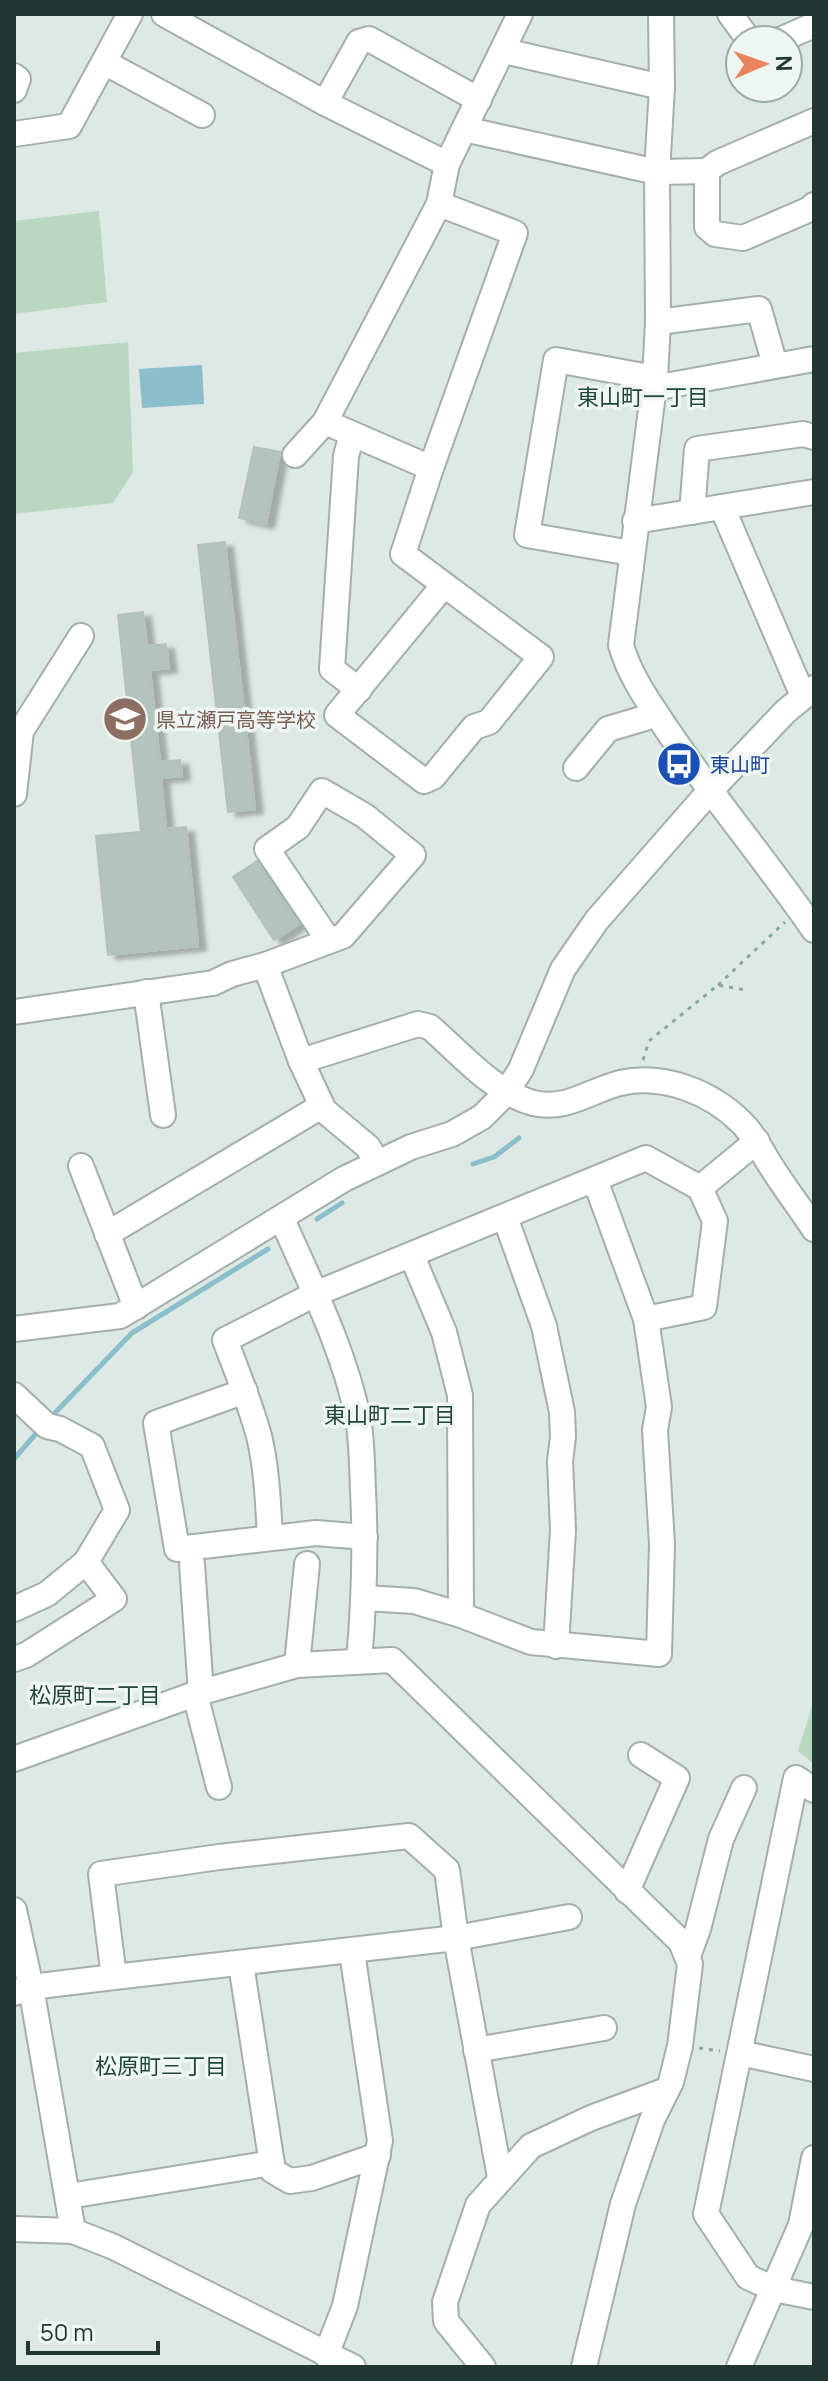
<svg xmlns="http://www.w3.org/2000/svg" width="828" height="2381" font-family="Manrope,'Noto Sans JP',sans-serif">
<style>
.green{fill:#b8d8c2}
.water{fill:#89beca}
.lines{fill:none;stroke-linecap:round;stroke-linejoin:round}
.stream{stroke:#89beca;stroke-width:5}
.building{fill:#b4c3bd;stroke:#b1c1bb;stroke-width:2;filter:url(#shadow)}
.minor-casing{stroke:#a2afab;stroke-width:28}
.path{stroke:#81aa9e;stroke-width:3;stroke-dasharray:4 6;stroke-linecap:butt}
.minor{stroke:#fff;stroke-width:24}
.labels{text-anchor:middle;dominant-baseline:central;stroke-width:7;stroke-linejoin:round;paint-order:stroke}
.education-label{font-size:20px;fill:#785e54;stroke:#eef5f2;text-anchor:start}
.transit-label{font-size:20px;fill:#164399;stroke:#eef5f2;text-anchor:start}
.neighbourhood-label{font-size:22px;fill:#1f473e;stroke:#eef5f2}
</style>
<defs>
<filter id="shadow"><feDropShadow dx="8" dy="4.5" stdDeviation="2" flood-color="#0004"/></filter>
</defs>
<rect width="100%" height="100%" fill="#dee8e4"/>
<g class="green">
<polygon points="99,211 107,302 14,314 14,221"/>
<polygon points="128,342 133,472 113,503 14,514 14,353"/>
<polygon points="814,1700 814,1764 798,1751"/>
</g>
<polygon class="water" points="202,365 204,404 142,408 139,369"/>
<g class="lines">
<g class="stream">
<polyline points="473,1164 494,1157 519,1138"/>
<polyline points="317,1219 342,1203"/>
<polyline points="49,1419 132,1333 268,1249"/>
<polyline points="14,1459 40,1429"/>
</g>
</g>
<g class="building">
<polygon points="254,447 280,452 266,524 239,518"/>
<polygon points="225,542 255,809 228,812 198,545"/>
<polygon points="143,612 147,646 166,644 169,668 150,670 160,762 180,760 182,776 161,778 166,829 186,827 198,946 108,955 96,836 141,832 118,615"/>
<polygon points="257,861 299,924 274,940 233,877"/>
</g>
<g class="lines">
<g class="minor-casing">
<g id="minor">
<polyline points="164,14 325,103 447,164"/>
<path d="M661 14 662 87 657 172 658 322 655 378 621 645C630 677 650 704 668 731 714 799 767 862 814 930"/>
<polyline points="730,14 749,40"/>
<polyline points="780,40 814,25"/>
<polyline points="504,51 662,87"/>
<polyline points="104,62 202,115"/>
<polyline points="14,76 18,79 14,90"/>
<polyline points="325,103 359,42 369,39 479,100"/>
<polyline points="814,121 717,163 707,171 707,227 715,234 743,238 810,209 814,205"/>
<polyline points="464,129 657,172 707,171"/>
<polyline points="14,134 69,126 130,14"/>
<polyline points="658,322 759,309 775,365"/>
<polyline points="654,388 814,359"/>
<polyline points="325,422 431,468 515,233 439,204"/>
<polyline points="352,434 346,456 332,669 359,690"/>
<polyline points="295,455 325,422 439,204 447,164 520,14"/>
<polyline points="431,468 403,554 541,657 489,722 474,727 433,777 424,781 337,715 444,585"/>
<polyline points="722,507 803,696"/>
<polyline points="692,512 697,449 803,434 814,437"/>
<polyline points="635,521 814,492"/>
<polyline points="631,553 527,535 556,360 655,378"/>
<polyline points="576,768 608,729 645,718 654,710"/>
<polyline points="14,794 21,731 81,636"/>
<polyline points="265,965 301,1061 323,1108 320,1107 368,1147 377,1163"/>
<polyline points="146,992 163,1115"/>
<polyline points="14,1012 213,983 232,974 265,965 343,936 413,855 365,816 322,791 298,827 267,849 329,941"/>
<path d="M301 1061 418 1024 430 1027C461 1054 493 1092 533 1103 566 1111 589 1091 620 1083 663 1073 711 1092 742 1123 753 1134 759 1146 766 1158 781 1183 799 1206 814 1229"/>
<polyline points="81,1166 136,1307"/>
<polyline points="700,1188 757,1141"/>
<polyline points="505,1217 544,1326 562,1412 563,1437 560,1461 563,1530 556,1646"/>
<path d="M282 1219C310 1283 344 1349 358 1418 362 1441 362 1467 363 1491 366 1548 364 1604 359 1661"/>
<polyline points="107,1234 320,1107"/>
<polyline points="412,1256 444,1332 460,1395 461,1615"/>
<polyline points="14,1329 120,1316 344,1179 411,1147 452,1134 482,1117 506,1093 521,1069 563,969 597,920 709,792 785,712 814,688"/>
<polyline points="245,1391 156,1423 177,1549 316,1533 365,1537"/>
<polyline points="14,1395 47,1426 60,1429 92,1446 117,1510 86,1562 47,1594 14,1609"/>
<path d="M270 1537C268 1503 267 1469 259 1436 250 1403 237 1372 225 1340L315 1294 646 1158 700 1188 715 1221 704 1307 646 1319"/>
<polyline points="192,1564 201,1693"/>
<polyline points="365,1598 414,1601 461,1615 531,1642 659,1654 662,1544 655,1430 659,1407 646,1319 595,1180"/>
<polyline points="14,1659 26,1655 114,1599 86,1562"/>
<polyline points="297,1665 307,1564"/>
<polyline points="195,1694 219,1787"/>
<polyline points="14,1759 195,1694 297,1665 392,1660 681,1942 690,1964 680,2046 671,2082 652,2120 623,2204 584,2367"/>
<polyline points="814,1790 796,1778 706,2214 748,2277 774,2289 814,2297"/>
<polyline points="627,1891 677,1778 641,1755"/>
<polyline points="14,1910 31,1987 73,2231"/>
<polyline points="688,1956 698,1929 721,1839 744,1788"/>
<polyline points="241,1964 273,2171 290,2181 312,2178 378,2155"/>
<polyline points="114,1977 101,1874 219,1857 409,1836 447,1870 456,1938 500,2177"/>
<polyline points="14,1993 31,1987 114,1977 456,1938 569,1917"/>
<polyline points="476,2050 604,2028"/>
<polyline points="740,2053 814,2069"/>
<polyline points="69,2196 272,2163"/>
<polyline points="14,2229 73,2231 114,2247 353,2367"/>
<polyline points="326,2355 345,2306 380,2141 352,1952"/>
<polyline points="483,2367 446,2321 445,2302 478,2205 531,2146 591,2118 664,2091"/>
<polyline points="739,2367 801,2225 814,2158"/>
</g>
</g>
<g class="path">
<polyline points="718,985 785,922"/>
<polyline points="643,1060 649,1041 718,985 745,990"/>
<polyline points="699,2048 720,2051"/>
</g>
<use href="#minor" class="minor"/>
</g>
<defs>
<g id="school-disc" transform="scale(2.3)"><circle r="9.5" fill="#8d6e63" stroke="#eef5f2"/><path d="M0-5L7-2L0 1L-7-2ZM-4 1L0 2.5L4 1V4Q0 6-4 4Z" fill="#fff"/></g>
<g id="bus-disc" transform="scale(2.3)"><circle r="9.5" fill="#1a4fb4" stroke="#eef5f2"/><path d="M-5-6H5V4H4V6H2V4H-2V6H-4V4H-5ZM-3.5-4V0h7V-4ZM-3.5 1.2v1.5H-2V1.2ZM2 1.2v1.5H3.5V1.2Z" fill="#fff"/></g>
</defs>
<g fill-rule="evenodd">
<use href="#school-disc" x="125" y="719"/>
<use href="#bus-disc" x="679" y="764"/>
</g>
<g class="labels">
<g class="education-label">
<text x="156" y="719">県立瀬戸高等学校</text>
</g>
<g class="transit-label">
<text x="710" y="764">東山町</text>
</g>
<g class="neighbourhood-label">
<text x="643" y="397">東山町一丁目</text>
<text x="390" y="1415">東山町二丁目</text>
<text x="95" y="1695">松原町二丁目</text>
<text x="161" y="2066">松原町三丁目</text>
</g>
</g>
<rect width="828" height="2381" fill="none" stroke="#213731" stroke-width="32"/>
<g transform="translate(764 64) rotate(88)"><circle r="38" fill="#eef5f2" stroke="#9ca9a5" stroke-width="2"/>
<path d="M0-6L14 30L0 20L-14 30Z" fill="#e7845e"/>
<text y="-12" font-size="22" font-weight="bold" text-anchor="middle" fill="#213731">N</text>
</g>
<path d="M28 2341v12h130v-12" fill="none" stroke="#213731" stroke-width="4"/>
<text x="40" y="2341" font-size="24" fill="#213731" stroke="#eef5f2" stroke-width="6" paint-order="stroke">50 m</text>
</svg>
